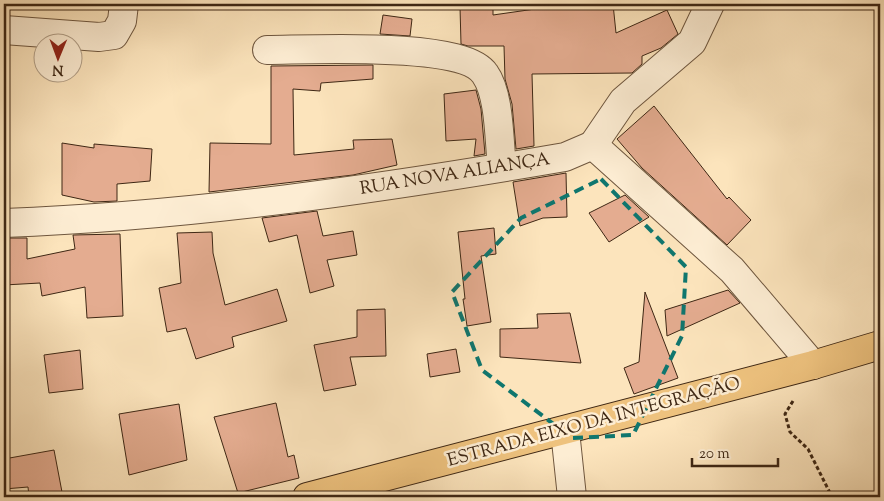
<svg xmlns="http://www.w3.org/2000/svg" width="884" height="501" font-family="'Sorts Mill Goudy',serif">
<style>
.green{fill:#c5c28c;stroke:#827450}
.building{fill:#e4ac90;stroke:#3e2714}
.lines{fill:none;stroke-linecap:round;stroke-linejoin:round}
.minor-casing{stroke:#6e563e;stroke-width:30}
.major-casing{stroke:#3e2714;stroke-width:30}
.path{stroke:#3e2714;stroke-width:3;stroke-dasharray:4 2.5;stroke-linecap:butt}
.minor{stroke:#fdedd3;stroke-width:28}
.major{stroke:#eec27e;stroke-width:28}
.marked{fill:none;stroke:#0f766e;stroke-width:4;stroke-dasharray:10 6;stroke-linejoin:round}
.labels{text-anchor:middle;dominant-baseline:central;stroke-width:5;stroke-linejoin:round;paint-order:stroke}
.street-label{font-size:18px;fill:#3e2714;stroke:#fdedd3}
</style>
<rect width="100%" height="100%" fill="#fce4bc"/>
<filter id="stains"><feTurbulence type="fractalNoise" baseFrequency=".004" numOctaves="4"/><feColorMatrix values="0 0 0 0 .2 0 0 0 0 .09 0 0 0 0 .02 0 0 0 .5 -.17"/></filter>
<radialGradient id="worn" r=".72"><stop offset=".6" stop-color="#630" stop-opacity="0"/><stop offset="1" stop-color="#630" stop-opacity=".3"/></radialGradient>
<polygon class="green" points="880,491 880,497 850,497"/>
<g class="building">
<polygon points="570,4 613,4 616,33 667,10 678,34 661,48 642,56 642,64 632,73 532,74 534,146 516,149 512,104 505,79 504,46 468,46 461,44 460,7 493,6 493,15"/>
<polygon points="383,15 412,19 410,36 380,34"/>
<polygon points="373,65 373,79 321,83 320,91 293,89 294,155 354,149 353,140 392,139 397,165 353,175 209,192 210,143 271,144 271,66"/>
<polygon points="476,90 481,109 485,154 474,156 476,139 446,141 444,94"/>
<polygon points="654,106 727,199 729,197 751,220 727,245 642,168 617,139"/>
<polygon points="62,143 94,148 94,144 152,149 150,181 117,184 117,201 94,202 62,195"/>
<polygon points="566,173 567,217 543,218 520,226 513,182"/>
<polygon points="625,195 649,217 609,242 589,213"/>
<polygon points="317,211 323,236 353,231 357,255 327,260 334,286 310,293 297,235 269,242 262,218"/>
<polygon points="494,228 496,254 481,256 491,322 467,326 463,299 465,299 458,232"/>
<polygon points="212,232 213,253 225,305 277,289 287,321 232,337 234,347 196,359 186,328 167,332 159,288 181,283 177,233"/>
<polygon points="120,234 123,316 87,318 85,287 42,296 40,283 4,285 4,238 27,238 27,259 75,249 73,235"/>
<polygon points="728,290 740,303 667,336 665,310"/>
<polygon points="645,292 678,378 634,394 624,368 639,362"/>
<polygon points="385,309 386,356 350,357 356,385 324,391 314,345 357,337 357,310"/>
<polygon points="570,313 581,363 500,357 500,329 538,328 537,314"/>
<polygon points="456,349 460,372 430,377 427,354"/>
<polygon points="80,350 83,389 49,393 44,355"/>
<polygon points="276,403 288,457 294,455 299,478 238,493 214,417"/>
<polygon points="179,404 187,460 129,475 119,414"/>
<polygon points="54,450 62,492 42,497 29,497 28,487 4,489 4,459"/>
</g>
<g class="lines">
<g class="minor-casing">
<g id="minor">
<polyline points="4,30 99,37 114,35 122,21 124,4"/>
<path d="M267 50C309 50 463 41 485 74 500 95 499 142 502 167"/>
<polyline points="593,145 732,270 813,365"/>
<polyline points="593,145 623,101 692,42 710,4"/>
<path d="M4 223C192 216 379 189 565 157L593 145"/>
<polyline points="565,431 572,497"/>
</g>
</g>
<g class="major-casing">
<polyline id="major" points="307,497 813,365 880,345"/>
</g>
<polyline class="path" points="793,401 785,414 790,432 808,449 832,497"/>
<use href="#minor" class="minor"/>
<use href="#major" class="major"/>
</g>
<path class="marked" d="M601 179 686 267 682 336 633 435 572 438 482 370 452 292 521 218Z"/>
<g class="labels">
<g class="street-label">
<text transform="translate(455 175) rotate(-9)">RUA NOVA ALIANÇA</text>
<text transform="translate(594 423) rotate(-15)">ESTRADA EIXO DA INTEGRAÇÃO</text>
</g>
</g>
<rect width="884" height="501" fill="none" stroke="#fce4bc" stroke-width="20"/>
<rect x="5" y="5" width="874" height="491" fill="none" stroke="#3e2714" stroke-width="2.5"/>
<rect x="10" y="10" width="864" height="481" fill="none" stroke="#3e2714"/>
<g transform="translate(58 58) rotate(181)"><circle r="24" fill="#fdedd3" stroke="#b19e87"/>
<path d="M0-4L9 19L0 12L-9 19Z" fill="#8f2418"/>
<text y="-8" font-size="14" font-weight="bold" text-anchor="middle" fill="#3e2714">N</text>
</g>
<path d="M692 458v8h86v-8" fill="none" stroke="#3e2714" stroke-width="2.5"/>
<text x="699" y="458" font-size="15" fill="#3e2714" stroke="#fdedd3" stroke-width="4" paint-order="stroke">20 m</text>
<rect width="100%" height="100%" filter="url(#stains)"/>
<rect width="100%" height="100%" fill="url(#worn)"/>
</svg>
